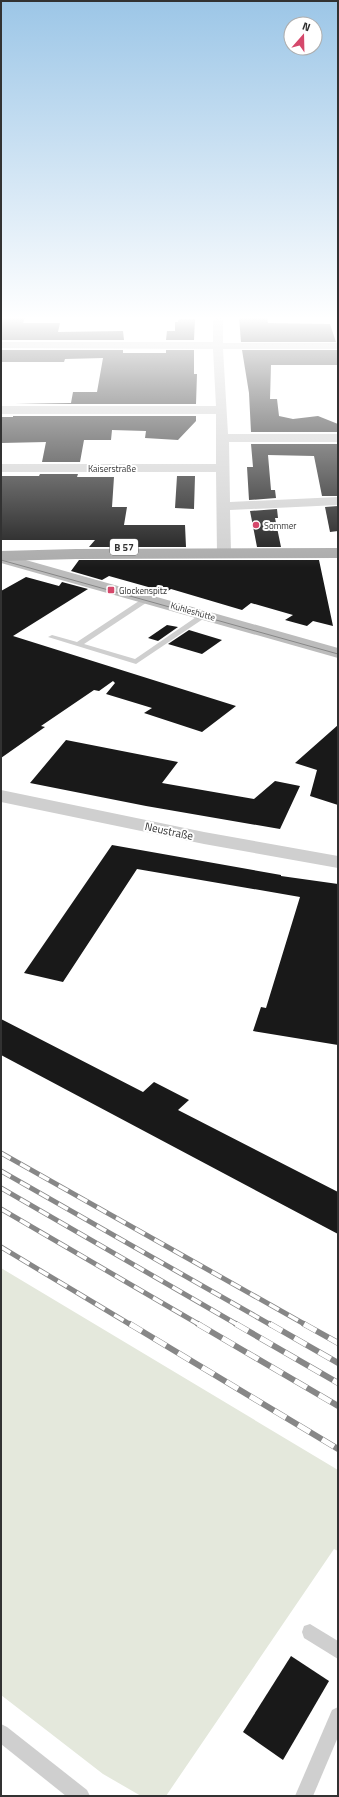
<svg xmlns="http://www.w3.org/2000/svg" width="339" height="1797" font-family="'Titillium Web',sans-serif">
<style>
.green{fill:#e4e8dc}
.building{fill:#191919}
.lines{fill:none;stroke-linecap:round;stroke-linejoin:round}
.lane{fill:#cfcfcf;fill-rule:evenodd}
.street{fill:#cfcfcf;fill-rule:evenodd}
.secondary{fill:#bcbcbc;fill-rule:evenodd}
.primary{fill:#aaa;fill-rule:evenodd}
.tram{stroke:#878787;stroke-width:1}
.rail-far1-casing{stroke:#878787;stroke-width:5}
.rail-casing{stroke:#878787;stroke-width:6}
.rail-far1{stroke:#fff;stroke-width:3.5;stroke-dasharray:11;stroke-linecap:butt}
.rail{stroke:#fff;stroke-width:5;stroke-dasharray:14;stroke-linecap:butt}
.poi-dot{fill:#d5486b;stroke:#fff;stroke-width:1.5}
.labels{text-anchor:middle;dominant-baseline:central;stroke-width:4;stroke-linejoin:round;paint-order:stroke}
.far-street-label{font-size:9px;fill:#323232;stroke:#fff}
.far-poi-label{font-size:9px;fill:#323232;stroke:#fff;text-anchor:start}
.shield{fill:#fff;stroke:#707070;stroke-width:1}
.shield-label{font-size:10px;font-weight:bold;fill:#323232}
.street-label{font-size:11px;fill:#323232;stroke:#fff}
</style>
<rect width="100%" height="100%" fill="#fff"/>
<polygon class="green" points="1,1268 338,1470 338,1551 334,1549 166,1796 141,1796 103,1774 1,1695"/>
<g class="building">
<polygon points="1,317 25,317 23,323 60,323 58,332 123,331 124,340 1,340"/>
<polygon points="239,317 267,317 268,323 330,324 336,342 241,342"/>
<polygon points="179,319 195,319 194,340 166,340 167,331 175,331 175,322 178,322"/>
<polygon points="1,350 123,350 123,353 166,353 166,350 194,350 194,374 197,374 196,404 15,404 71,403 73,392 97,392 103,358 65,359 64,362 1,362"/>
<polygon points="242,350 338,350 338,365 271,365 270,399 277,399 279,416 293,419 318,416 338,424 338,432 251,432 249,393"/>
<polygon points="13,416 196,416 196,421 178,440 145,438 146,431 112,430 111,440 84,440 80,462 42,462 46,442 1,443 1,417 13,417"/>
<polygon points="251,444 338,444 338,496 322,496 314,456 268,455 271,490 275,490 276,498 249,500 247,467 253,467"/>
<polygon points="40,474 78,474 77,477 114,477 112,507 127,507 124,525 185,525 186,547 89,547 95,540 1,540 1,476 39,476"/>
<polygon points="177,476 195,476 194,509 175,508"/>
<polygon points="338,506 338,531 330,532 325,507"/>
<polygon points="277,509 278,518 275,518 281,547 257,547 250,511"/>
<polygon points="79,560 319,560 333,626 313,621 307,626 285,620 293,615 251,603 242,610 171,589 166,592 109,576 102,580 71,571"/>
<polygon points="26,577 59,586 62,582 88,589 13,636 236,706 202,732 144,713 152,708 106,694 115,683 113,681 99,691 94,690 41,726 45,727 1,758 1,591"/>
<polygon points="167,625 178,627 158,641 148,638"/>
<polygon points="189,630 222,640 202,654 168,644"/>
<polygon points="338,725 338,805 310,796 317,770 295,763"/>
<polygon points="66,740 178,762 162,783 254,799 275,781 300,786 280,829 146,806 30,783"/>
<polygon points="112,845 281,875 281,876 338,884 338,1045 253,1031 261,1007 266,1008 300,897 137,869 63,982 24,973"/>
<polygon points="1,1019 143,1092 154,1082 189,1100 178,1110 338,1192 338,1234 1,1055"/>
<polygon points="291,1656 329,1681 283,1760 243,1732"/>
</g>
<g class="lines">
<g class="lane">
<polygon points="145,597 152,599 84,644 135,659 202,613 205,613 209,615 136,664 48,637 52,635 77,642"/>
<polygon points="310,1624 338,1641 338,1659 304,1638 302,1632 304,1626"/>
<polygon points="338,1707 338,1737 313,1796 295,1796 332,1710"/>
<polygon points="1,1724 7,1727 87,1790 90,1796 66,1796 1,1744"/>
</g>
<g class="street">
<polygon points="213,316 223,316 223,343 338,343 338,349 223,349 228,434 338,434 338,442 229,442 230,502 338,497 338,505 230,510 231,553 229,556 224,557 219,556 217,553 216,472 1,472 1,464 216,464 216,414 1,414 1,406 216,406 213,349 1,348 1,342 213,342"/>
<polygon points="1,790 204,832 338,856 338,868 204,844 1,802"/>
</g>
<polygon class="secondary" points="1,553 338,648 338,658 1,563"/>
<polygon class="primary" points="338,548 338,558 76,559 1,561 1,551 76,549"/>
<polyline class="tram" points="1,560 338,654"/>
<g class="rail-far1-casing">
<g id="rail-far1">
<polyline points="1,1153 306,1325"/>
<polyline points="1,1171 271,1325"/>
<polyline points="1,1188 238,1325"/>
<polyline points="1,1209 200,1325"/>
<polyline points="1,1247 131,1325"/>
</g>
</g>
<g class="rail-casing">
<g id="rail">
<polyline points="130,1324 338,1449"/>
<polyline points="198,1324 338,1406"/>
<polyline points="236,1324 338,1383"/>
<polyline points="270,1324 338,1363"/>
<polyline points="304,1324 338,1343"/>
</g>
</g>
<use href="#rail-far1" class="rail-far1"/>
<use href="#rail" class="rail"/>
</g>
<linearGradient id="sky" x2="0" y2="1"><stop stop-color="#9cc6e7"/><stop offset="0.56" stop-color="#fff"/><stop offset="1" stop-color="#fff" stop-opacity="0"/></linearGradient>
<rect width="339" height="568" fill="url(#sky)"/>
<g class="poi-dot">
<circle cx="256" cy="525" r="4"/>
<rect x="107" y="586" width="8" height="8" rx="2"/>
</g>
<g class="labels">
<g class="far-street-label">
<text x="112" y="468">Kaiserstraße</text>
<text transform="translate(193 611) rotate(16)">Kuhleshütte</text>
</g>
<g class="far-poi-label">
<text x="264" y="525">Sommer</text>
<text x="119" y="590">Glockenspitz</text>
</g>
<rect class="shield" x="110" y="539" width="28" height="16" rx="3"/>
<g class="shield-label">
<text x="124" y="547">B 57</text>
</g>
<g class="street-label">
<text transform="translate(169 831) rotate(12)">Neustraße</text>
</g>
</g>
<rect width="339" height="1797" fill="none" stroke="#323232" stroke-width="4"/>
<g transform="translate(303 36) rotate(20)"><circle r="19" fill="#ffffff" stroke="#adadad"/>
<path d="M0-3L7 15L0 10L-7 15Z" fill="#d5486b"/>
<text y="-6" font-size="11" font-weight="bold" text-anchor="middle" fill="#323232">N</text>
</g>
</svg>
